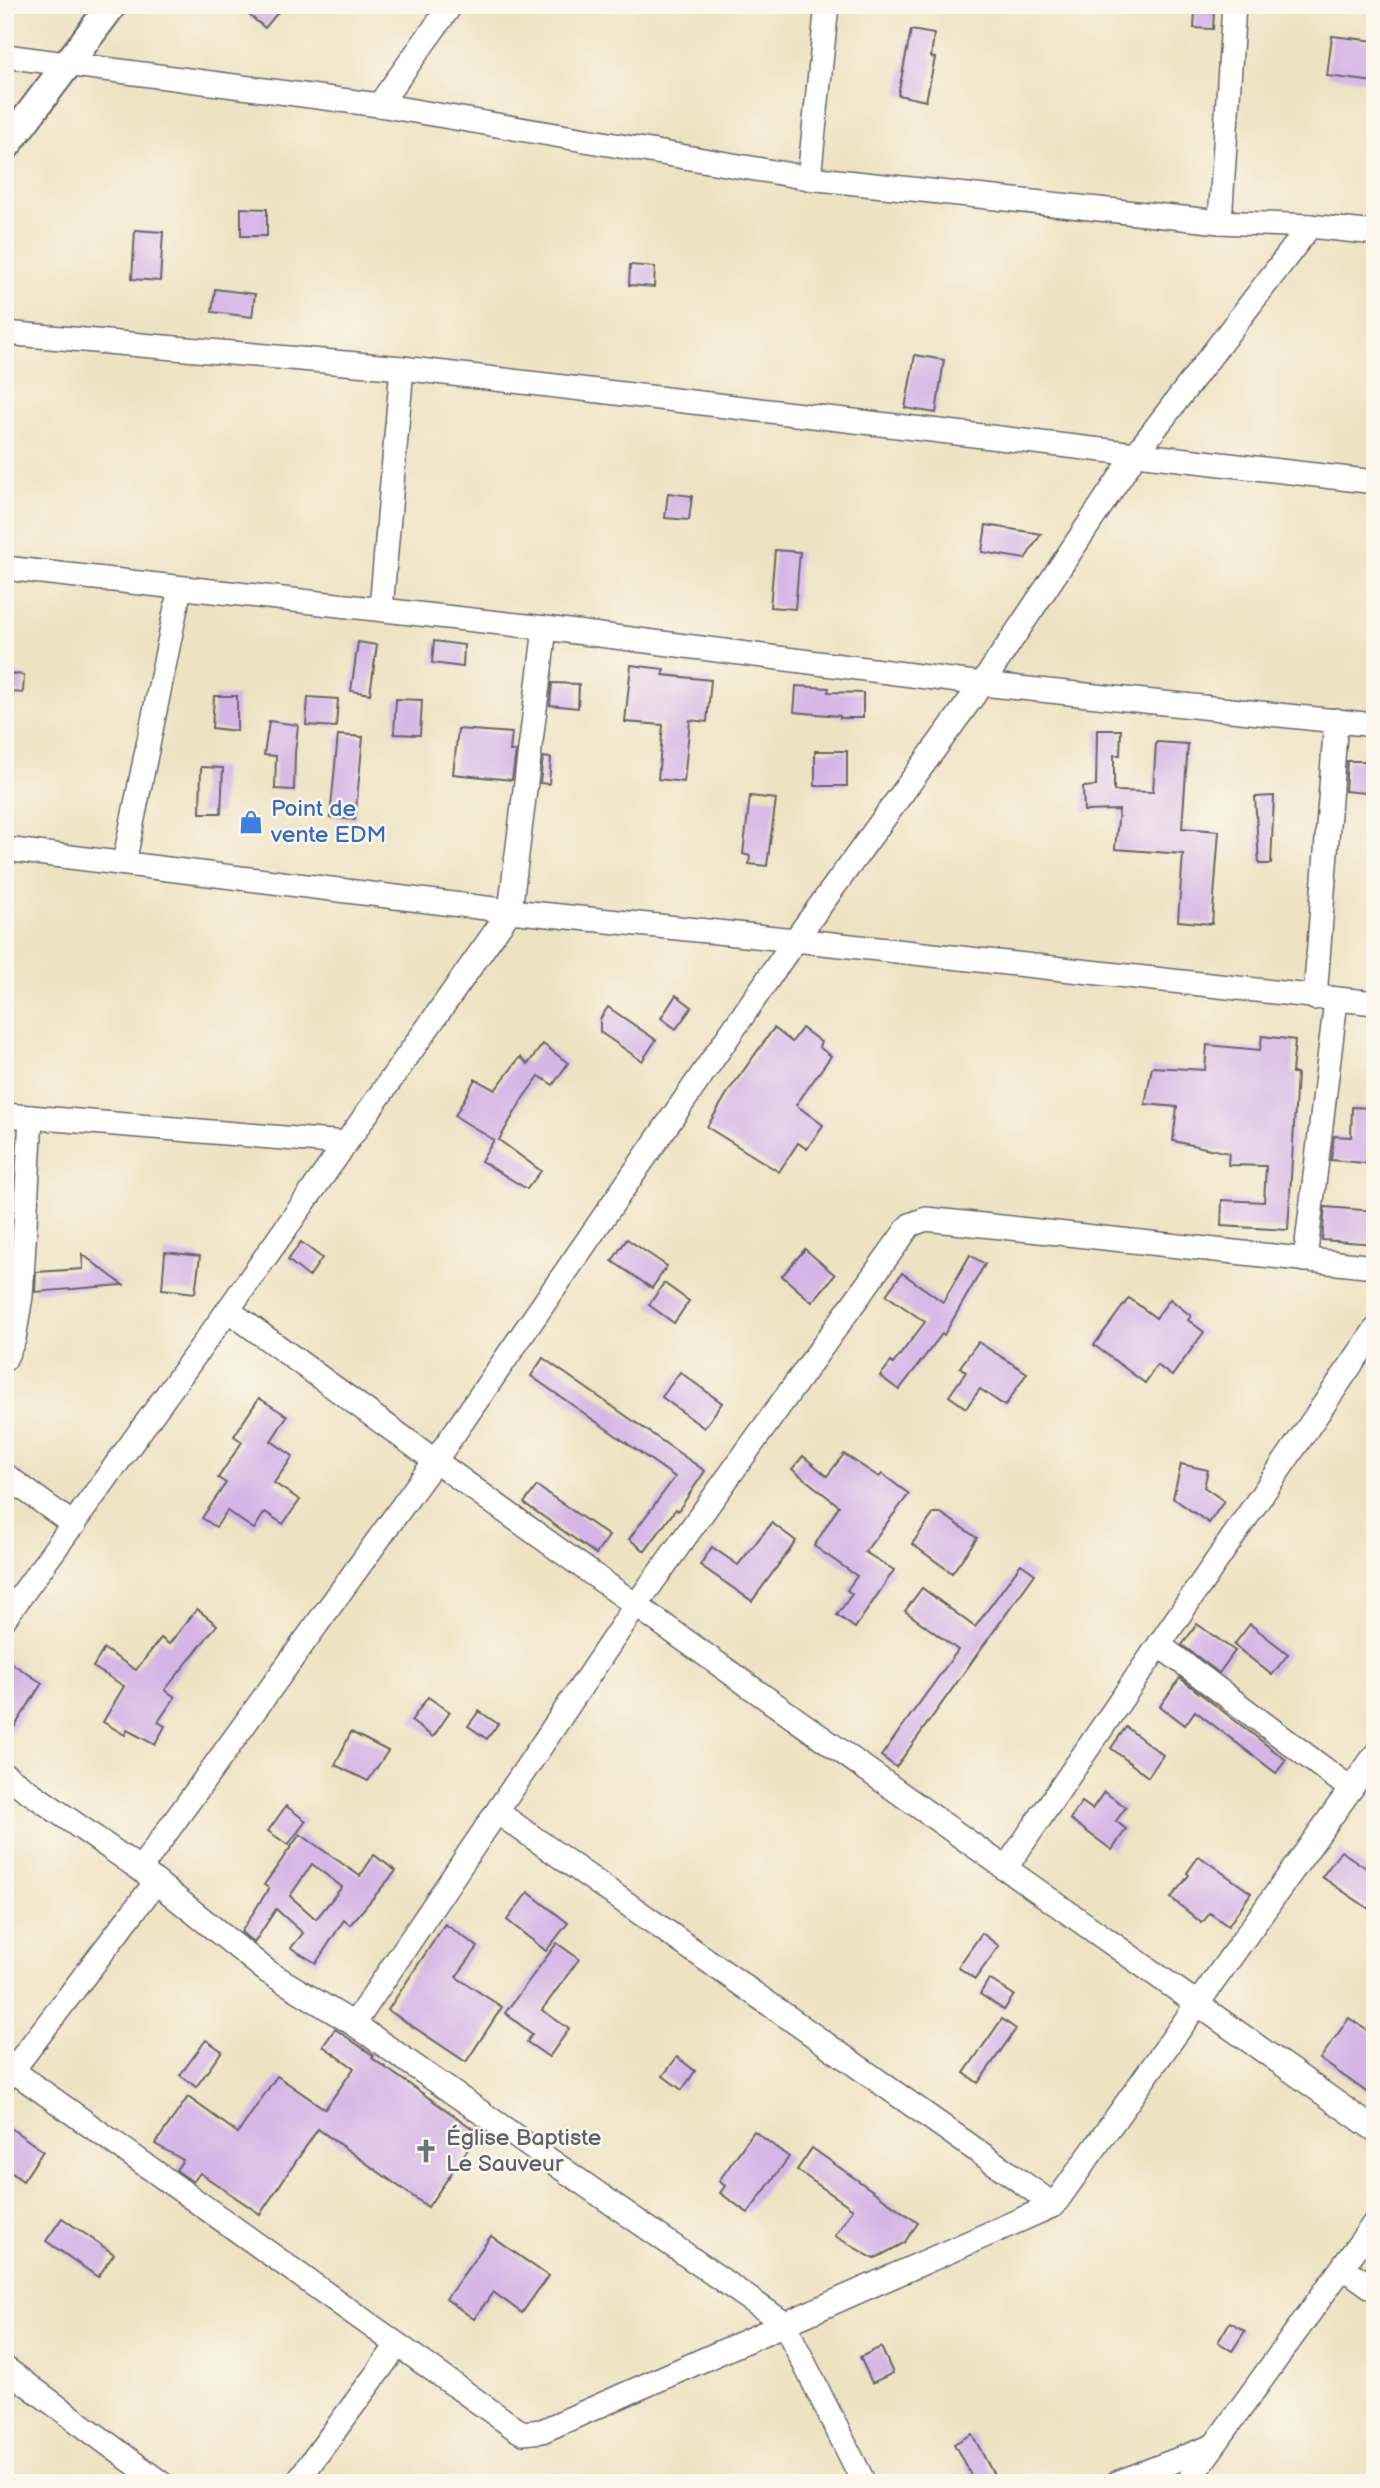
<svg xmlns="http://www.w3.org/2000/svg" width="1380" height="2488" font-family="'Balsamiq Sans',sans-serif">
<style>
.building{fill:#d4b5e6;fill-rule:evenodd}
.lines{fill:none;stroke-linecap:round;stroke-linejoin:round}
.minor-casing{stroke:#69656a;stroke-width:26}
.tertiary-casing{stroke:#69656a;stroke-width:32}
.minor{stroke:#fff;stroke-width:23}
.tertiary{stroke:#fff;stroke-width:28}
.labels{text-anchor:middle;dominant-baseline:central;stroke-width:5;stroke-linejoin:round;paint-order:stroke}
.shop-label{font-size:23px;fill:#366cbe;stroke:#fbf7ec;text-anchor:start}
.worship-label{font-size:23px;fill:#5b616d;stroke:#fbf7ec;text-anchor:start}
</style>
<rect width="100%" height="100%" fill="#fbf7ec"/>
<filter id="ink" filterUnits="userSpaceOnUse"><feTurbulence type="fractalNoise" baseFrequency=".0143" numOctaves="2"/><feDisplacementMap in="SourceGraphic" scale="14" xChannelSelector="R" yChannelSelector="G"/><feConvolveMatrix kernelMatrix="1 2 1 2 8 2 1 2 1" color-interpolation-filters="sRGB"/></filter>
<filter id="wash" filterUnits="userSpaceOnUse"><feTurbulence type="fractalNoise" baseFrequency=".00686" numOctaves="4" result="noise"/><feDisplacementMap in="SourceGraphic" scale="28" xChannelSelector="R" yChannelSelector="G"/><feGaussianBlur stdDeviation="1.57" result="paint"/><feColorMatrix in="noise" values="0 0 0 0 0 0 0 0 0 0 0 0 0 0 0 0 0 1.4 0 .05"/><feComposite in="paint" operator="in"/></filter>
<g filter="url(#wash)">
<rect width="100%" height="100%" fill="#ede2c1"/>
<g id="blocks">
<g class="building">
<polygon points="237,5 284,5 265,28"/>
<polygon points="1195,10 1214,11 1213,29 1194,28"/>
<polygon points="911,30 934,34 931,57 935,58 926,101 898,95"/>
<polygon points="1332,36 1375,41 1375,82 1327,76"/>
<polygon points="241,208 267,209 267,236 241,236"/>
<polygon points="135,230 163,232 160,281 132,279"/>
<polygon points="630,265 655,267 654,287 629,285"/>
<polygon points="215,289 255,294 252,317 212,312"/>
<polygon points="915,355 944,360 936,413 905,408"/>
<polygon points="668,493 692,496 689,520 665,518"/>
<polygon points="986,525 1041,534 1025,559 982,552"/>
<polygon points="775,550 800,552 795,609 770,607"/>
<polygon points="434,641 464,645 463,667 432,663"/>
<polygon points="358,642 377,645 370,694 351,691"/>
<polygon points="631,665 664,669 663,675 711,680 707,722 690,720 684,782 658,779 663,725 625,722"/>
<polygon points="5,673 24,675 23,693 5,691"/>
<polygon points="552,683 579,684 578,708 550,705"/>
<polygon points="796,686 829,688 828,692 863,693 863,718 840,718 840,716 794,712"/>
<polygon points="214,696 237,696 237,731 212,728"/>
<polygon points="308,697 338,699 336,727 306,725"/>
<polygon points="396,699 422,700 420,735 394,734"/>
<polygon points="269,721 298,725 295,753 294,790 275,789 276,756 264,755"/>
<polygon points="458,729 512,733 510,751 516,751 512,780 453,774"/>
<polygon points="1097,730 1121,730 1120,755 1114,755 1114,791 1153,792 1156,742 1188,744 1182,828 1219,831 1212,924 1178,921 1183,854 1115,849 1119,810 1084,811 1083,787 1096,786"/>
<polygon points="338,735 363,737 355,820 330,817"/>
<rect x="815" y="751" width="32" height="35"/>
<polygon points="543,757 551,758 549,784 540,783"/>
<polygon points="1347,761 1375,761 1375,794 1345,791"/>
<polygon points="201,767 223,768 221,813 200,813"/>
<polygon points="750,796 776,799 767,866 749,864 750,856 743,854"/>
<polygon points="1274,796 1271,864 1259,864 1255,797"/>
<polygon points="676,995 692,1007 676,1029 661,1018"/>
<polygon points="608,1007 656,1040 642,1061 600,1032 600,1019"/>
<polygon points="774,1028 792,1042 802,1028 821,1042 819,1047 831,1056 796,1105 823,1125 807,1149 798,1143 779,1172 707,1127 728,1092"/>
<polygon points="1262,1036 1295,1040 1292,1073 1297,1073 1288,1230 1221,1226 1222,1200 1264,1202 1266,1166 1228,1165 1229,1153 1173,1141 1177,1107 1145,1104 1152,1067 1205,1070 1207,1045 1260,1050"/>
<polygon points="543,1044 568,1063 553,1085 539,1076 523,1098 499,1140 541,1171 527,1189 481,1161 494,1140 455,1116 475,1079 495,1090 520,1057 528,1064"/>
<polygon points="1352,1107 1375,1108 1375,1164 1331,1160 1334,1136 1351,1137"/>
<polygon points="1325,1207 1375,1211 1375,1244 1322,1240"/>
<polygon points="627,1239 667,1266 652,1288 612,1261"/>
<polygon points="301,1242 322,1258 309,1277 288,1260"/>
<polygon points="805,1249 835,1275 812,1302 782,1276"/>
<polygon points="165,1252 200,1256 195,1293 162,1289"/>
<polygon points="82,1254 123,1285 35,1292 36,1272 83,1269"/>
<polygon points="970,1255 985,1264 944,1335 942,1334 899,1390 880,1376 891,1362 893,1364 925,1322 886,1295 902,1273 943,1302"/>
<polygon points="664,1283 689,1301 674,1323 649,1305"/>
<polygon points="1129,1298 1156,1318 1170,1299 1191,1316 1188,1320 1204,1332 1172,1376 1157,1365 1145,1383 1094,1345"/>
<polygon points="978,1342 1027,1373 1005,1406 980,1389 966,1408 949,1396 966,1372 960,1367"/>
<polygon points="543,1358 705,1471 678,1511 676,1509 645,1551 629,1539 675,1477 531,1376"/>
<polygon points="680,1372 722,1403 704,1428 662,1397"/>
<polygon points="259,1398 287,1416 271,1441 293,1456 274,1483 300,1500 283,1524 265,1512 254,1529 227,1511 216,1527 202,1518 226,1483 218,1478 242,1442 234,1436"/>
<polygon points="844,1454 879,1477 882,1474 909,1494 865,1552 894,1570 855,1628 837,1615 852,1594 847,1590 857,1576 814,1546 839,1506 792,1469 803,1456 827,1476"/>
<polygon points="1181,1464 1208,1470 1204,1487 1224,1501 1209,1523 1173,1498"/>
<polygon points="537,1486 609,1536 596,1554 524,1503"/>
<polygon points="934,1513 941,1513 977,1538 952,1573 912,1544"/>
<polygon points="772,1523 796,1541 752,1601 700,1565 712,1547 738,1565"/>
<polygon points="1021,1564 1035,1574 896,1767 881,1756 958,1650 905,1611 922,1588 975,1627"/>
<polygon points="197,1609 217,1625 165,1690 175,1697 158,1722 165,1726 155,1745 127,1730 125,1735 103,1722 124,1686 93,1667 104,1649 136,1670 161,1638 169,1644"/>
<polygon points="1197,1624 1235,1651 1219,1673 1182,1645"/>
<polygon points="1250,1624 1288,1654 1272,1675 1234,1645"/>
<polygon points="5,1659 42,1683 5,1742"/>
<polygon points="1180,1678 1286,1760 1276,1773 1195,1711 1185,1725 1160,1706"/>
<polygon points="428,1697 450,1712 433,1737 411,1721"/>
<polygon points="479,1711 498,1724 487,1739 468,1726"/>
<polygon points="1126,1727 1163,1755 1148,1777 1111,1748"/>
<polygon points="351,1732 388,1751 368,1781 335,1765"/>
<polygon points="1104,1792 1126,1807 1116,1821 1126,1829 1112,1850 1070,1819 1082,1802 1092,1809"/>
<polygon points="286,1806 306,1821 288,1845 268,1831"/>
<path d="M300 1834 360 1876 374 1855 396 1871 350 1925 344 1920 316 1963 291 1948 303 1933 276 1909 254 1943 241 1932 269 1888 264 1885ZM312 1864 342 1887 316 1919 290 1896Z"/>
<polygon points="1341,1851 1375,1874 1375,1913 1322,1877"/>
<polygon points="1199,1856 1251,1893 1228,1926 1210,1913 1202,1923 1171,1898 1189,1875 1187,1873"/>
<polygon points="528,1892 568,1923 546,1951 507,1920"/>
<polygon points="445,1924 478,1947 456,1977 502,2007 466,2062 388,2010"/>
<polygon points="982,1933 999,1946 975,1979 958,1967"/>
<polygon points="557,1943 579,1959 542,2010 569,2029 549,2057 527,2042 532,2034 505,2013"/>
<polygon points="989,1979 1014,1995 1004,2010 980,1994"/>
<polygon points="1349,2018 1375,2036 1375,2098 1320,2059"/>
<polygon points="1002,2019 1016,2029 978,2083 964,2073"/>
<polygon points="335,2029 374,2056 372,2058 479,2133 428,2207 318,2129 260,2214 200,2173 193,2182 176,2170 183,2160 155,2144 188,2097 238,2133 277,2076 325,2109 354,2068 323,2046"/>
<polygon points="206,2040 222,2051 196,2087 180,2075"/>
<polygon points="677,2057 695,2071 682,2090 663,2076"/>
<polygon points="5,2124 43,2151 23,2181 5,2168"/>
<polygon points="754,2131 789,2157 748,2213 720,2193 725,2186 719,2181"/>
<polygon points="812,2148 918,2223 904,2243 874,2259 835,2236 853,2209 797,2170"/>
<polygon points="62,2218 114,2254 98,2277 46,2241"/>
<polygon points="491,2236 548,2276 522,2313 493,2292 474,2319 446,2299"/>
<polygon points="1230,2322 1245,2331 1232,2351 1218,2342"/>
<polygon points="881,2347 893,2373 872,2383 860,2357"/>
<polygon points="972,2434 995,2477 985,2483 975,2483 954,2444"/>
</g>
</g>
</g>
<g filter="url(#ink)">
<use href="#blocks" fill-opacity="0" stroke="#69656a" stroke-width="2"/>
<g class="lines">
<g class="minor-casing">
<g id="minor">
<polyline points="5,56 379,105 809,178 1220,222 1310,226 1375,233"/>
<polyline points="379,105 451,5"/>
<polyline points="809,178 827,5"/>
<polyline points="1220,222 1234,5"/>
<polyline points="5,333 402,368 1375,482"/>
<polyline points="5,568 545,628 982,684 1375,725"/>
<polyline points="381,609 402,368"/>
<polyline points="5,849 510,911 795,940 1375,1003"/>
<polyline points="124,863 180,588"/>
<polyline points="1315,998 1336,720"/>
<polyline points="5,1115 345,1143"/>
<polyline points="1305,1260 1336,1000"/>
<path d="M228 1310C607 1588 992 1858 1375 2130"/>
<polyline points="5,1359 14,1339 21,1296 31,1117"/>
<polyline points="5,1475 74,1525"/>
<polyline points="5,1618 228,1310 510,911 545,628"/>
<polyline points="1159,1645 1351,1789"/>
<polyline points="5,1775 140,1869 268,1972 354,2024 784,2323 864,2483"/>
<polyline points="497,1812 1054,2205"/>
<polyline points="140,1869 435,1461 795,940 982,684 1135,455 1310,226"/>
<polyline points="1005,1869 1375,1330"/>
<polyline points="354,2024 636,1605 910,1225 926,1219 1375,1267"/>
<polyline points="5,2065 516,2429 523,2433 542,2431 1054,2205 1375,1755"/>
<polyline points="5,2080 156,1882"/>
<polyline points="1343,2267 1375,2290"/>
<polyline points="5,2368 161,2483"/>
<polyline points="296,2483 397,2346"/>
<polyline points="1117,2483 1213,2446"/>
<polyline points="1187,2483 1375,2222"/>
</g>
</g>
<g class="tertiary-casing">
<polyline id="tertiary" points="5,147 112,5"/>
</g>
<use href="#minor" class="minor"/>
<use href="#tertiary" class="tertiary"/>
</g>
</g>
<defs>
<g id="shop-bare" transform="scale(1.89)"><path d="M-5-2.5h2.3a2.7 3.5 0 0 1 5.4 0H5L5.5 6h-11ZM-1.5-2.5h3a1.5 2.3 0 0 0-3 0Z" fill="#3f7fe0" stroke="#fbf7ec" stroke-width="2.5" paint-order="stroke"/></g>
<g id="church-bare" transform="scale(1.89)"><path d="M-1.2-6h2.4v3.5h3.3v2.4h-3.3V6h-2.4V-.1h-3.3v-2.4h3.3Z" fill="#6b7280" stroke="#fbf7ec" stroke-width="2.5" paint-order="stroke"/></g>
</defs>
<g fill-rule="evenodd">
<use href="#shop-bare" x="251" y="822"/>
<use href="#church-bare" x="426" y="2151"/>
</g>
<g class="labels">
<g class="shop-label">
<text x="271" y="809">Point de<tspan x="271" dy="26">vente EDM</tspan></text>
</g>
<g class="worship-label">
<text x="446" y="2138">Église Baptiste<tspan x="446" dy="26">Le Sauveur</tspan></text>
</g>
</g>
<rect width="1380" height="2488" fill="none" stroke="#fbf7ec" stroke-width="28"/>
</svg>
